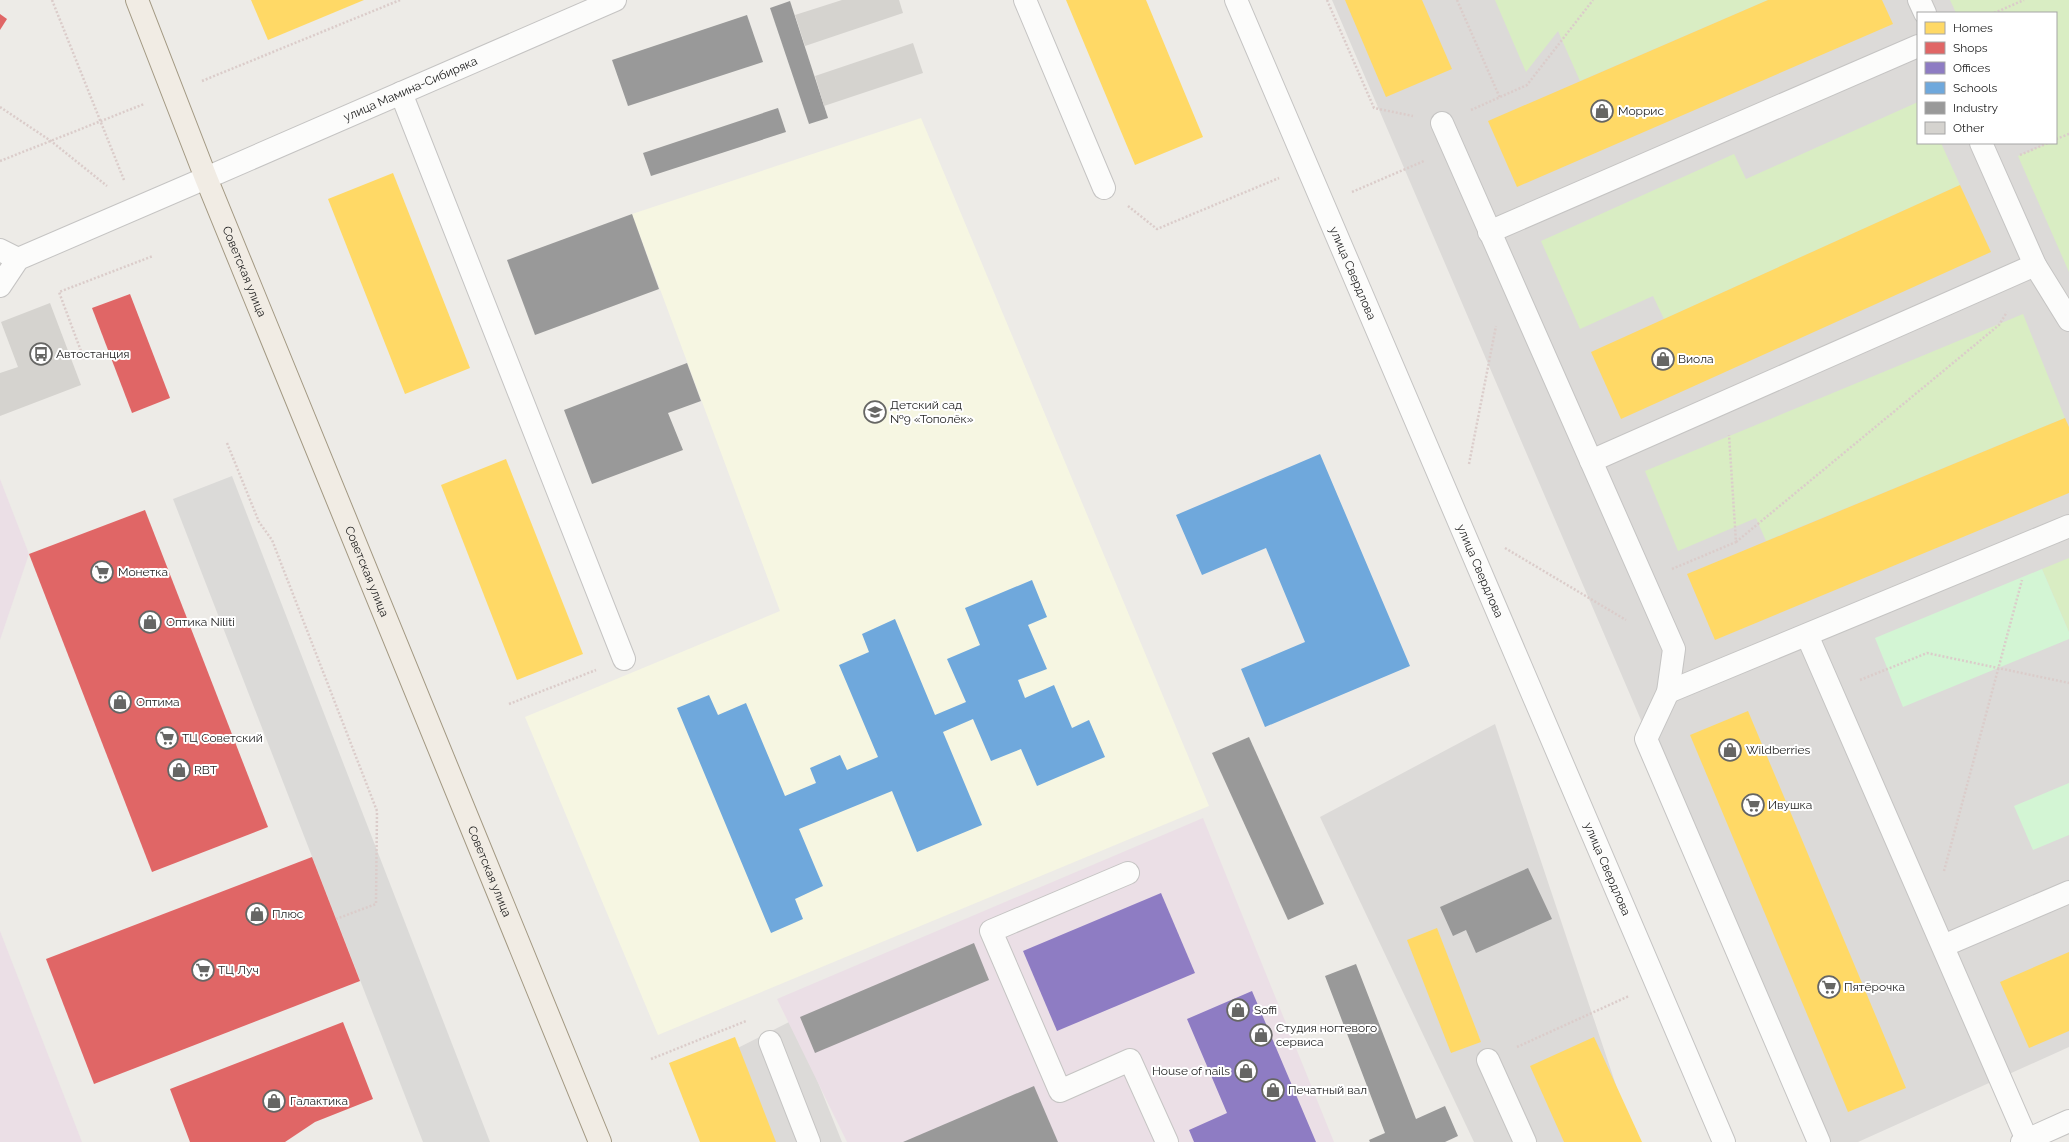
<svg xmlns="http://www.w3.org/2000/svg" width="2069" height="1142" font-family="Raleway,sans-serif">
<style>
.residential{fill:#dcdad8;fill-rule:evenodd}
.industrial{fill:#ebdfe6}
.education{fill:#f6f6e2}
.religious{fill:#dbdad8}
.grass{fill:#d9edc3}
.park{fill:#d3f5d4}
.homes{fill:#ffd966}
.shops{fill:#e06666}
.offices{fill:#8e7cc3}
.schools{fill:#6fa8dc}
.industry{fill:#999}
.building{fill:#d5d3cf}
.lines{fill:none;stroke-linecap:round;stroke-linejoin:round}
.service-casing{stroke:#c5c4c3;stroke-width:24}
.pedestrian-casing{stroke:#c5c4c3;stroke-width:24}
.minor-casing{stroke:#c5c4c3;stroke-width:24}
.primary-casing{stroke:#a39983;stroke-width:24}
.path{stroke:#dbccca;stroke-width:2.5;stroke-dasharray:2 2;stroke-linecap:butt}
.service{stroke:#fcfcfb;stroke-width:22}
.pedestrian{stroke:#fcfcfb;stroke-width:22}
.minor{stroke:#fcfcfb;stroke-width:22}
.primary{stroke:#f1ece4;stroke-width:22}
.labels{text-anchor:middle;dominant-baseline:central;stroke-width:4;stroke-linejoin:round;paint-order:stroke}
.street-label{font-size:12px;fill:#1e1e1e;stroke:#fff}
.poi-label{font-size:12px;fill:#1e1e1e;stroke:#fff;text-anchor:start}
</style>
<rect width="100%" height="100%" fill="#edebe7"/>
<g class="residential">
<path d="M1332 0H2069V1047L1858 1142H1822ZM1918 13H2056V143H1918Z"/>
<polygon points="1495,724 1635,1142 1474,1142 1320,817"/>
<polygon points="793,1020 842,1142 726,1142 698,1068"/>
</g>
<g class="industrial">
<polygon points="0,479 29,554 0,640"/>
<polygon points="1203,818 1334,1142 847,1142 777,999"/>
<polygon points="0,931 82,1142 0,1142"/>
</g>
<polygon class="education" points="921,118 1209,806 658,1035 525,717 780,611 632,214"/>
<polygon class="religious" points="232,476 490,1142 423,1142 173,499"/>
<g class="grass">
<polygon points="1495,0 1768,0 1580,81 1558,31 1526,72"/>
<polygon points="1950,0 2069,0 2069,272 2018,156 2044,145 2044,143 2056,143 2056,13 1956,13"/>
<polygon points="1918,102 1918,143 1941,143 1960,185 1664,319 1653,296 1580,329 1541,241 1734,154 1746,179"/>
<polygon points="2023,314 2065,418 1766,541 1756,518 1678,551 1645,471"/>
<polygon points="2069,558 2069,632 2042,569"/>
</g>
<g class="park">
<polygon points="2042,569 2069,632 2069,639 1903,707 1875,638"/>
<polygon points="2069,783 2069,835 2033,850 2014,806"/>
</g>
<g class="homes">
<polygon points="251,0 364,0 268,40"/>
<polygon points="1066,0 1146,0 1203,137 1135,165"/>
<polygon points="1345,0 1422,0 1452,69 1386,97"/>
<polygon points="1768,0 1882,0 1893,24 1517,187 1488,121"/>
<polygon points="393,173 470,368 405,394 328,199"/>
<polygon points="1960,185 1991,252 1621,419 1591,352"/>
<polygon points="2065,418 2069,427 2069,493 1715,640 1687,574"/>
<polygon points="506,459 583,654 517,680 441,485"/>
<polygon points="1748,711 1906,1088 1848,1112 1690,735"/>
<polygon points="1437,928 1481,1042 1451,1053 1407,940"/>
<polygon points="2069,952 2069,1031 2029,1048 2000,982"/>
<polygon points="735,1037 776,1142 700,1142 669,1063"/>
<polygon points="1594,1037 1642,1142 1564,1142 1530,1066"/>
</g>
<g class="shops">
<polygon points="0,14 7,19 0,30"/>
<polygon points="130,294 170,398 132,413 92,308"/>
<polygon points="145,510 268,827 152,872 29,554"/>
<polygon points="312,857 360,981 94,1084 46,959"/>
<polygon points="343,1022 373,1099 315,1122 285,1142 190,1142 170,1089"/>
</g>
<g class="offices">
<polygon points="1161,893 1195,973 1057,1031 1023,951"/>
<polygon points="1252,991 1316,1142 1194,1142 1189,1130 1227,1113 1187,1019"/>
</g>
<g class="schools">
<polygon points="1320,454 1410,666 1265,727 1241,669 1305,642 1266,548 1202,575 1176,515"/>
<polygon points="1032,580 1047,617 1028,625 1047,669 1018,680 1025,698 1054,685 1072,728 1089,720 1105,757 1037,786 1021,749 991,761 973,719 943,732 982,825 917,852 892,791 799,829 823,886 795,899 803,919 771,933 677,708 709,695 718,715 746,703 785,796 816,783 810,768 840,755 847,770 878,757 839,665 869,652 862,634 895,619 935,715 966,702 947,659 980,645 965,608"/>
</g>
<g class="industry">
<polygon points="790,1 828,118 809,124 770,8"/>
<polygon points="747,15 763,62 628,106 612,60"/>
<polygon points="778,108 786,132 651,176 643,153"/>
<polygon points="632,214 659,289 535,335 507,260"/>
<polygon points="687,363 701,401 668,413 683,450 592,484 564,410"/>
<polygon points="1249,737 1324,904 1288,920 1212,753"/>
<polygon points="1528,868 1552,919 1476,953 1466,930 1453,936 1440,907"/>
<polygon points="974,943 989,980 815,1053 800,1017"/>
<polygon points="1356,964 1416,1119 1445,1106 1458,1136 1445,1142 1370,1142 1369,1140 1385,1133 1325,976"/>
<polygon points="1034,1086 1058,1142 903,1142"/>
</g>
<g class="building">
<polygon points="842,0 899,0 903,13 805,46 795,15"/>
<polygon points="913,43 923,73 824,106 815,76"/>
<polygon points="50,303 81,385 0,416 0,373 18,367 1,322"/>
</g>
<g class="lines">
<g class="service-casing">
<g id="service">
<polyline points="1025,0 1104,188"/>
<polyline points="1919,0 1925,13"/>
<polyline points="401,93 624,659"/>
<polyline points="1442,123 1674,649 1668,692 1646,739 1819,1142"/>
<polyline points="1981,143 2035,265 2069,320"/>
<polyline points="1489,232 1918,46"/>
<polyline points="0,250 18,259"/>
<polyline points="0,286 18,259 206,178"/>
<polyline points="1591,461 2035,265"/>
<polyline points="1807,635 2027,1140"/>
<polyline points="1668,692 2069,526"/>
<polyline points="1128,873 991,931 1060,1091 1130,1060 1167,1142"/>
<polyline points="1943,946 2069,892"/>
<polyline points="770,1042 809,1142"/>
<polyline points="1488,1060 1525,1142"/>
</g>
</g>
<g class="pedestrian-casing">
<g id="pedestrian">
<path id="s1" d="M1236 0 1724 1142"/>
</g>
</g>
<g class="minor-casing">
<g id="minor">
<path id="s2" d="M206 178 615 0"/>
<polyline points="2022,1142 2069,1121"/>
</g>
</g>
<g class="primary-casing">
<g id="primary">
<path id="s3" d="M137 0 206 178 600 1142"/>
</g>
</g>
<g class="path">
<polyline points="52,0 124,180"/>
<polyline points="1327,0 1374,108 1413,116"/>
<polyline points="1457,0 1500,98"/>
<polyline points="1994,13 2024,0"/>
<polyline points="202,81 400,0"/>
<polyline points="0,107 51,141 107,186"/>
<polyline points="1471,110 1527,85 1593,0"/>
<polyline points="2056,139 2069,134"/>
<polyline points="2020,155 2048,143"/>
<polyline points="0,161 144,104"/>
<polyline points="1352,192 1424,161"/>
<polyline points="1128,206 1157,229 1279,178"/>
<polyline points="70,355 81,351 59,292 153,256"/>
<polyline points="227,443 259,522 272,540 377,811 376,904 336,919"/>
<polyline points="1469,464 1496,326"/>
<polyline points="1736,542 1999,325 2007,312"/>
<polyline points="1505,548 1626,620"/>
<polyline points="1672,569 1736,542 1729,435"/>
<polyline points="1860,680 1927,653 2069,683"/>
<polyline points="509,704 596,670"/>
<polyline points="1944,871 2022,580"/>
<polyline points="1517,1047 1629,996"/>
<polyline points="651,1059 746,1021"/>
</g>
<use href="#service" class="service"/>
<use href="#pedestrian" class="pedestrian"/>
<use href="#minor" class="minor"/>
<use href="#primary" class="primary"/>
</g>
<defs>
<g id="shop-ring" transform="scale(1.15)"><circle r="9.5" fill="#fff" stroke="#666664" stroke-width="1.5"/><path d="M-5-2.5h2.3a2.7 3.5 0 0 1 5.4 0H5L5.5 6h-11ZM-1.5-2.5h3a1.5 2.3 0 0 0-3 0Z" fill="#666664"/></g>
<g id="bus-ring" transform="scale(1.15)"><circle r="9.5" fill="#fff" stroke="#666664" stroke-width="1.5"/><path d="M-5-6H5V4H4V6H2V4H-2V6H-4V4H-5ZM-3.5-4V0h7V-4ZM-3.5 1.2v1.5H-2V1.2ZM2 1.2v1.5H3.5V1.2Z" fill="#666664"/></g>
<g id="school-ring" transform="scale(1.15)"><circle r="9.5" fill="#fff" stroke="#666664" stroke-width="1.5"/><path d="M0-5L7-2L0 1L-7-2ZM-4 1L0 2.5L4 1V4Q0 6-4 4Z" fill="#666664"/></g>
<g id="supermarket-ring" transform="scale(1.15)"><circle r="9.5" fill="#fff" stroke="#666664" stroke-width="1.5"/><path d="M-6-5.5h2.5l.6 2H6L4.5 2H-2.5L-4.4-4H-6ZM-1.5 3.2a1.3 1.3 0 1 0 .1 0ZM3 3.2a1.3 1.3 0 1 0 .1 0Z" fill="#666664"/></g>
</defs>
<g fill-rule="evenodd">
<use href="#shop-ring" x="1602" y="111"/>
<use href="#bus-ring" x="41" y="354"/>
<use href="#shop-ring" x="1663" y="359"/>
<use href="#school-ring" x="875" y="412"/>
<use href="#supermarket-ring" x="102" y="572"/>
<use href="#shop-ring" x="150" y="622"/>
<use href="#shop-ring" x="120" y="702"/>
<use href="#supermarket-ring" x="167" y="738"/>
<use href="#shop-ring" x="1730" y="750"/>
<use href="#shop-ring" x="179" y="770"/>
<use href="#supermarket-ring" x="1753" y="805"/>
<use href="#shop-ring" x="257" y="914"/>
<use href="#supermarket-ring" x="203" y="970"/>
<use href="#supermarket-ring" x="1829" y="987"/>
<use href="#shop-ring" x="1238" y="1010"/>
<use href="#shop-ring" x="1261" y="1035"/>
<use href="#shop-ring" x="1246" y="1071"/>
<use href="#shop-ring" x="1273" y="1090"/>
<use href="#shop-ring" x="274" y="1101"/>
</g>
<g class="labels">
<g class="street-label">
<text stroke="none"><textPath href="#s2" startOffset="223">улица Мамина-Сибиряка</textPath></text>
<text stroke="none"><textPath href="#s3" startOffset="292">Советская улица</textPath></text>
<text stroke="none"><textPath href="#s1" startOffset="297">улица Свердлова</textPath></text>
<text stroke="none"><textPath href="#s1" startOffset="621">улица Свердлова</textPath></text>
<text stroke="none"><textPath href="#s3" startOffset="616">Советская улица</textPath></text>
<text stroke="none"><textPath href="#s1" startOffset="945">улица Свердлова</textPath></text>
<text stroke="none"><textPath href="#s3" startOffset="940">Советская улица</textPath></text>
</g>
<g class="poi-label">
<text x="1618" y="111">Моррис</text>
<text x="56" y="354">Автостанция</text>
<text x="1678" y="359">Виола</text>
<text x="890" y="405">Детский сад<tspan x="890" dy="14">№9 «Тополёк»</tspan></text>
<text x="118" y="572">Монетка</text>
<text x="166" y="622">Оптика Niliti</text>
<text x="136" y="702">Оптима</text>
<text x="182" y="738">ТЦ Советский</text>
<text x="1746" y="750">Wildberries</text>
<text x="194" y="770">RBT</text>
<text x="1768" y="805">Ивушка</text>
<text x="272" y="914">Плюс</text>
<text x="218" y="970">ТЦ Луч</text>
<text x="1844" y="987">Пятёрочка</text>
<text x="1254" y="1010">Soffi</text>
<text x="1276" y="1028">Студия ногтевого<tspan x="1276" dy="14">сервиса</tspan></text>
<text x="1230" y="1071" text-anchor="end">House of nails</text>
<text x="1288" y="1090">Печатный вал</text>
<text x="290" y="1101">Галактика</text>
</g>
</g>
<rect x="1917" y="12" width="140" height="132" fill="#ffffff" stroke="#a5a5a5"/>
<rect x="1925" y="22" width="20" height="12" fill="#ffd966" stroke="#a5a5a5"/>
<text x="1953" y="32" font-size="12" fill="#1e1e1e">Homes</text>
<rect x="1925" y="42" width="20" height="12" fill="#e06666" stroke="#a5a5a5"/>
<text x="1953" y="52" font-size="12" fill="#1e1e1e">Shops</text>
<rect x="1925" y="62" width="20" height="12" fill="#8e7cc3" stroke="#a5a5a5"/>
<text x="1953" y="72" font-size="12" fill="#1e1e1e">Offices</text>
<rect x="1925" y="82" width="20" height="12" fill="#6fa8dc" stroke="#a5a5a5"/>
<text x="1953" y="92" font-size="12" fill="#1e1e1e">Schools</text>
<rect x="1925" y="102" width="20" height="12" fill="#999999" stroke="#a5a5a5"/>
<text x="1953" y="112" font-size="12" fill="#1e1e1e">Industry</text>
<rect x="1925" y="122" width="20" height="12" fill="#d5d3cf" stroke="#a5a5a5"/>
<text x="1953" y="132" font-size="12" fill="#1e1e1e">Other</text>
</svg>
